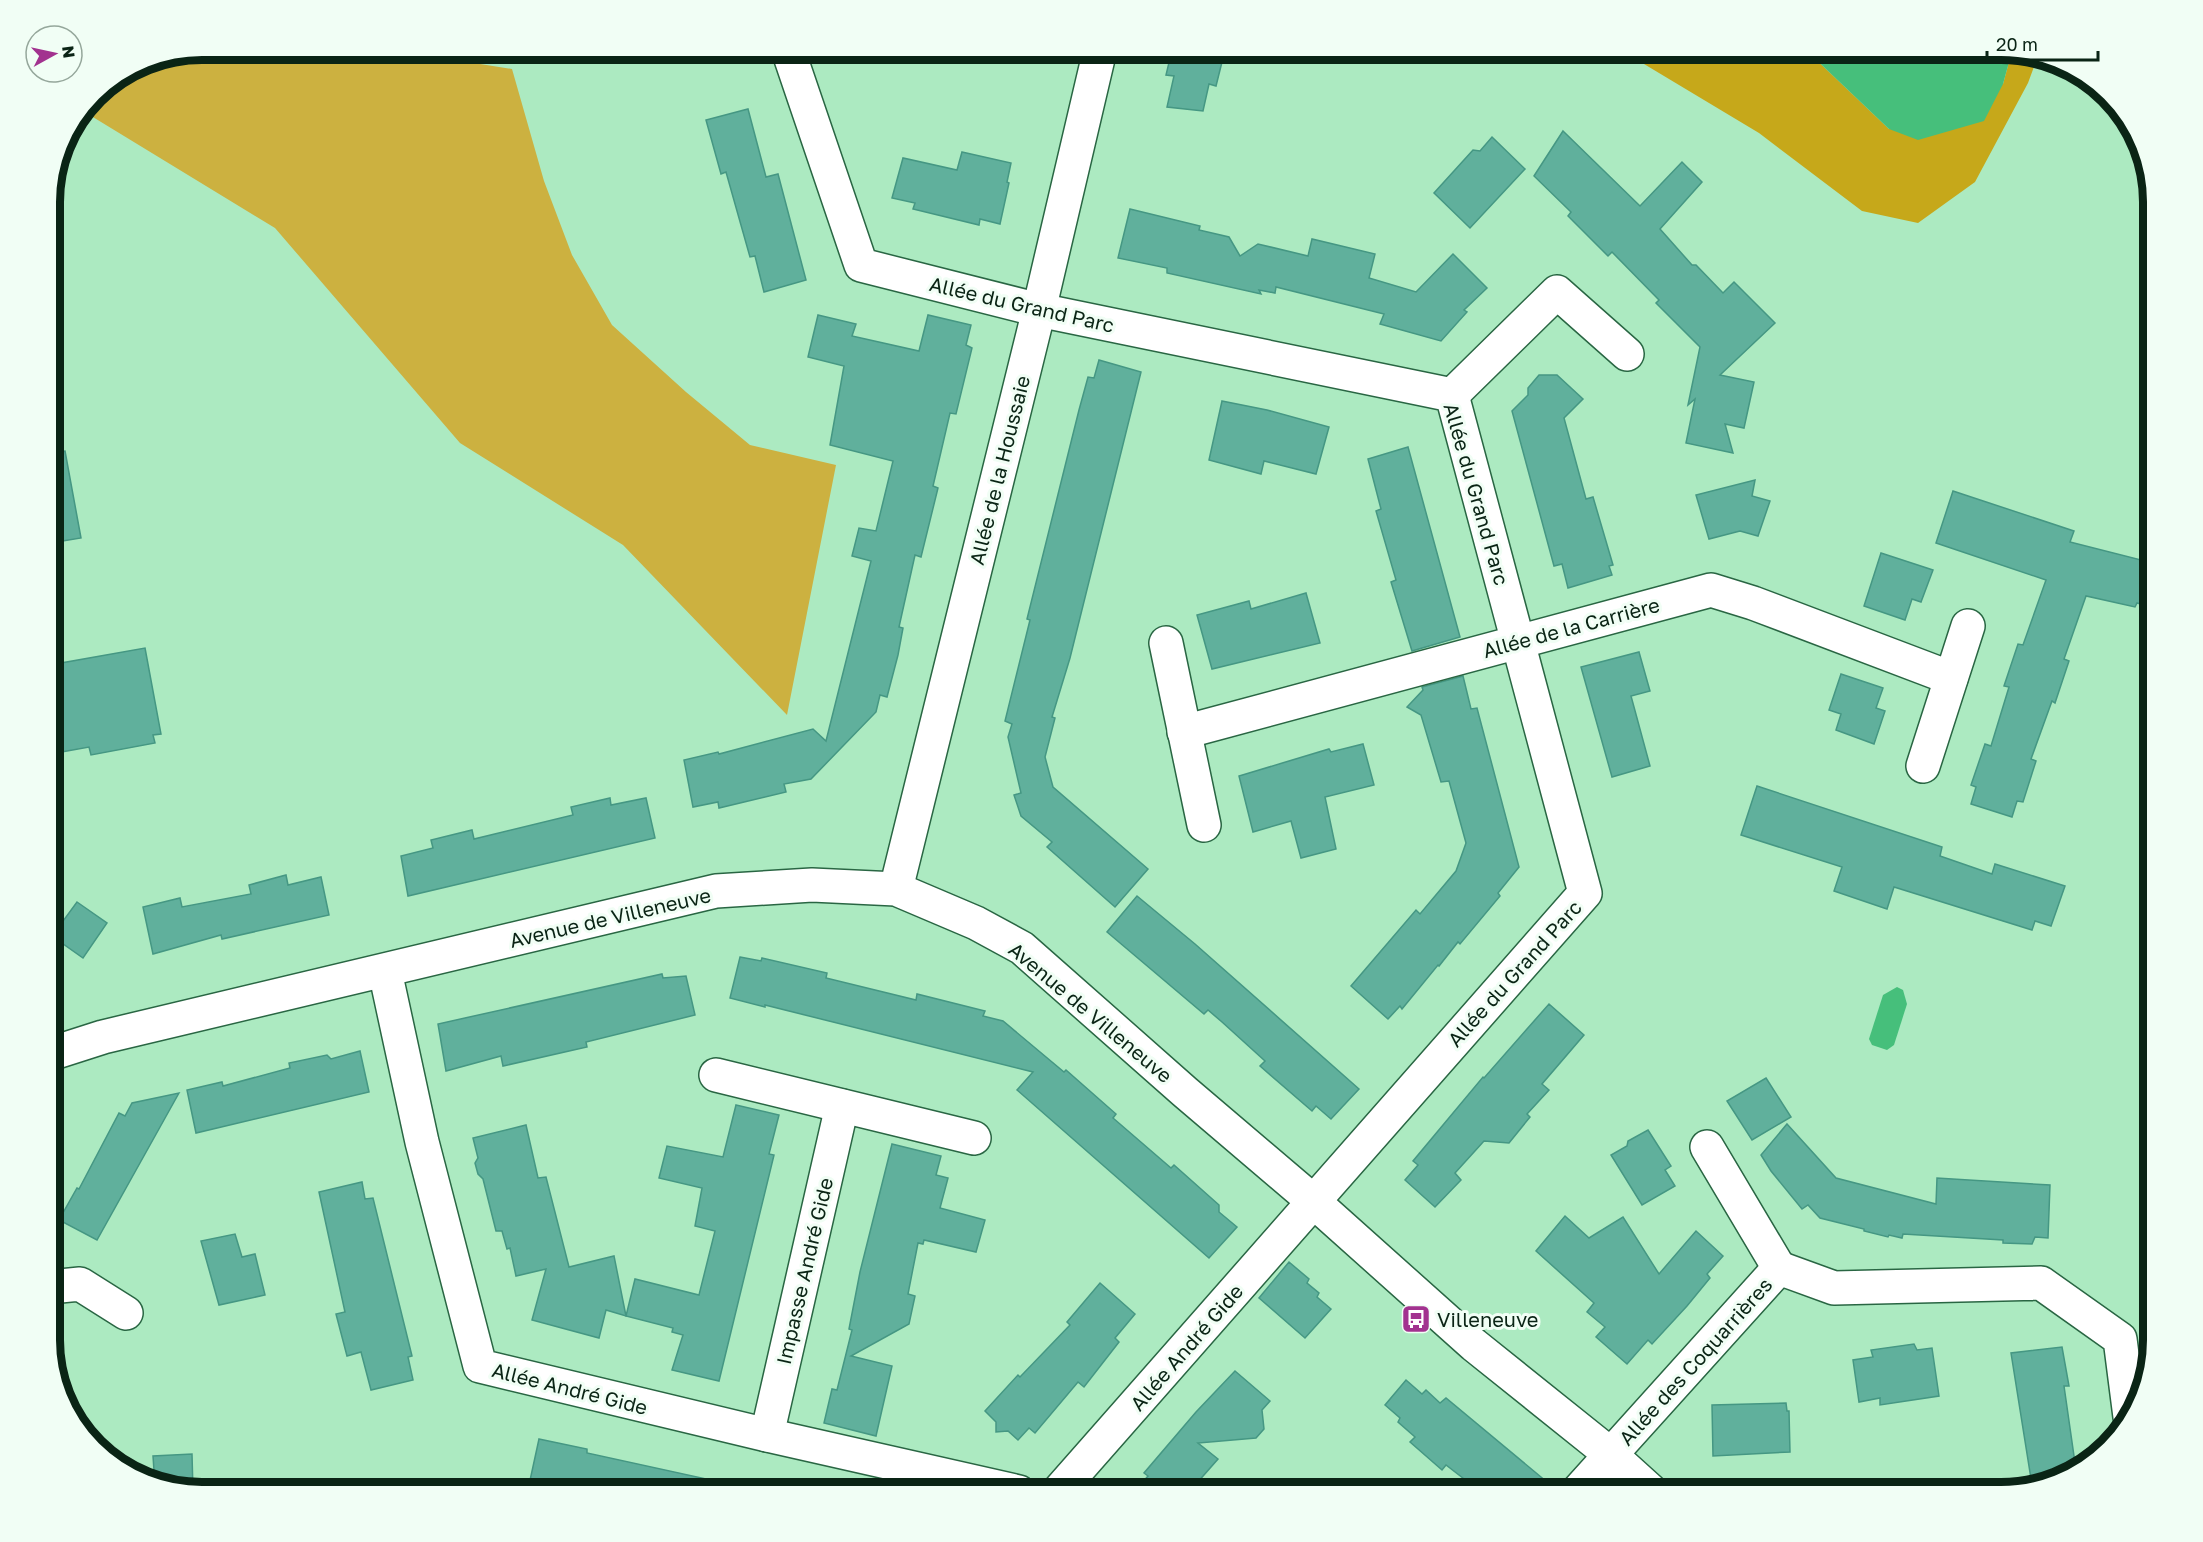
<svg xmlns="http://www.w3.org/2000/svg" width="2203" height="1542" font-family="'Golos Text',sans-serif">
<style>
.green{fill:#ccb140}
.forest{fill:#c6a81a}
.water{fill:#46bf7b}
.building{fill:#60b09c;stroke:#459783;stroke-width:1.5}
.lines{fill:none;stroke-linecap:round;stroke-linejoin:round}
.minor-casing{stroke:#296643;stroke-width:36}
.minor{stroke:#fff;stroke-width:33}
.labels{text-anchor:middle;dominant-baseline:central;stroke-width:6;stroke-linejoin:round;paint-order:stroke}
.street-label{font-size:20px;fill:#0a2415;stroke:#f1fef5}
.poi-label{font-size:20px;fill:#0a2415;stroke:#f1fef5;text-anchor:start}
.rim{fill:none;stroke:#0a2415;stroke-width:8}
</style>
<rect width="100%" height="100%" fill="#aceac1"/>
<polygon class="green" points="202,50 473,50 474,63 512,69 544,181 572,255 612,325 686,392 750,445 836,465 787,715 623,545 460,443 275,228 83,111 101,88 144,61"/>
<polygon class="forest" points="1610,50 1806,50 1889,129 2003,84 2012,51 2038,56 2028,83 1975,182 1918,223 1862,211 1759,133 1644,64"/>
<g class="water">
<polygon points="1806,50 2001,50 2012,51 2003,84 1984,121 1918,140 1889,129"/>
<polygon points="1897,987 1903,990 1907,1004 1894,1045 1887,1050 1872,1045 1869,1039 1883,995"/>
</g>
<g class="building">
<polygon points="1172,50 1225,50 1216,86 1209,84 1203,111 1167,107 1174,76 1166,75"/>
<polygon points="748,109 766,177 778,174 806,280 764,292 755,256 750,257 726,172 721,174 706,120"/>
<polygon points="1563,131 1640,206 1682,162 1702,182 1660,229 1692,265 1696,265 1723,293 1734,282 1775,323 1720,375 1754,382 1744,428 1725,424 1733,453 1686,443 1695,399 1688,405 1700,347 1656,303 1659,300 1612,252 1608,256 1568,216 1571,212 1534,176"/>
<polygon points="1492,137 1525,169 1470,228 1434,193 1473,150 1480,151"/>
<polygon points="962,152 1011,163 1007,182 1009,183 1000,224 980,219 979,225 913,209 915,203 892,198 903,158 957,170"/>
<polygon points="1130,209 1200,226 1199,230 1229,237 1240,256 1258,244 1308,256 1312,239 1375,254 1369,278 1416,292 1453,254 1487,288 1464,310 1467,312 1441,341 1380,324 1384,314 1276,287 1275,293 1259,290 1261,294 1167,273 1167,268 1118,258"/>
<polygon points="818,315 856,324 852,336 919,351 928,315 971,325 966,345 972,348 956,414 950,413 933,486 938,488 921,557 915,555 899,627 903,628 898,655 887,697 880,695 876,712 811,779 784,784 786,792 719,808 718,802 693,807 684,760 718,752 719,754 813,729 826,741 871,561 852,556 859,528 876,531 893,461 830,445 844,366 808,357"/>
<polygon points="1099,360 1141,372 1070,658 1052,717 1055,718 1045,757 1053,787 1148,869 1115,907 1047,847 1052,842 1021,816 1014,795 1021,793 1008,737 1012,724 1005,721 1030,620 1027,619 1079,410 1088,377 1094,378"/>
<polygon points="1539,375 1557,375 1583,399 1564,418 1586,499 1593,497 1613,565 1609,566 1612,575 1568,588 1562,564 1554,566 1512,411 1528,395 1528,388"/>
<polygon points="1222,401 1267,410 1329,427 1316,474 1264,461 1261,474 1209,460"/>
<polygon points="1408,447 1460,637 1412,651 1391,582 1396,580 1376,511 1381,509 1368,459"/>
<polygon points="65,451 81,538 50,543 50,453"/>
<polygon points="1755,480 1752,496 1770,501 1758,536 1740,531 1709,539 1696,495"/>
<polygon points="1953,491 2074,531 2070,542 2153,563 2153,582 2148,606 2137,603 2135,607 2086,596 2064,659 2069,661 2055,703 2052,701 2031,759 2036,761 2023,802 2017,801 2012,817 1971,804 1976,787 1971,785 1985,744 1991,746 2009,687 2004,686 2018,644 2023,645 2046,580 1936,543"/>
<polygon points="1881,553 1933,570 1921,602 1912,599 1905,620 1864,606"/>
<polygon points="1306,593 1320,643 1212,669 1197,615 1249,601 1251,609"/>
<polygon points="145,648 161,734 153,735 155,743 91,755 89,747 50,754 50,665"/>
<polygon points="1639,652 1650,691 1631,696 1650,766 1612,777 1581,667"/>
<polygon points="1841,674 1883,688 1876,708 1885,711 1874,744 1836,730 1841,714 1829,710"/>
<polygon points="1463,676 1471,709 1477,708 1519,867 1498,893 1500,896 1460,944 1458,942 1439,966 1438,965 1402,1009 1400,1006 1388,1019 1351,986 1416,910 1420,914 1456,871 1466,843 1449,781 1441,782 1421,715 1407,707 1423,690 1422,687"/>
<polygon points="1363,744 1374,785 1325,797 1336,849 1301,858 1291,821 1253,832 1239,776 1329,749 1331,752"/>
<polygon points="1757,786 1942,847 1940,856 1992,874 1995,864 2065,886 2051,926 2035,921 2032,930 1894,887 1887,909 1834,891 1842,867 1741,835"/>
<polygon points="610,798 611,805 646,798 655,838 408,896 401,856 433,848 431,840 472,830 474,839 573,815 571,807"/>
<polygon points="286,875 288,885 321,877 329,915 222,939 221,935 153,954 143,907 180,898 182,907 251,894 249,885"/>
<polygon points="1137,896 1195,944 1359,1089 1331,1119 1316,1106 1312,1111 1260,1066 1265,1061 1222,1022 1208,1010 1204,1014 1107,932"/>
<polygon points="77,902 107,923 83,958 52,936"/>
<polygon points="740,957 761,961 762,958 827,973 826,978 916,1000 917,994 985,1011 983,1016 1003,1021 1064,1072 1066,1070 1116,1114 1113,1118 1171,1168 1174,1165 1219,1205 1219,1212 1237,1227 1209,1258 1017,1090 1033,1072 765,1005 765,1007 730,998"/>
<polygon points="662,974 663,978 686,976 695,1015 586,1042 587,1047 503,1066 501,1056 446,1071 438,1024"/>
<polygon points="1549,1004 1584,1035 1542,1084 1549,1090 1527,1114 1530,1117 1509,1143 1484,1141 1455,1173 1461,1180 1435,1207 1405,1180 1418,1165 1413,1161 1483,1077 1484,1078"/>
<polygon points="360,1051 369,1092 196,1133 187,1090 222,1082 223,1086 290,1068 289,1063 327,1055 331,1059"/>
<polygon points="1766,1078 1791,1117 1752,1140 1727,1101"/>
<polygon points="179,1093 97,1240 59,1220 77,1188 79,1189 119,1113 125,1116 132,1103"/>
<polygon points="736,1105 779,1115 769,1154 774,1155 719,1381 672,1370 683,1335 672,1332 673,1328 626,1316 635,1279 699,1295 715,1231 695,1226 702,1188 659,1178 667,1146 723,1157"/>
<polygon points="1787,1124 1836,1178 1936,1204 1937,1178 2050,1185 2048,1238 2035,1237 2032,1244 2003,1243 2003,1240 1903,1234 1902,1238 1889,1235 1888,1237 1864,1231 1864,1229 1820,1218 1808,1205 1802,1209 1771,1171 1761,1155"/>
<polygon points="526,1125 538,1178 546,1177 569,1267 614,1256 626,1316 606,1310 599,1338 532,1320 546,1269 516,1276 510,1248 507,1249 502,1231 496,1231 483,1179 478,1174 475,1163 478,1158 473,1138"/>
<polygon points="1648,1130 1671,1166 1665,1170 1675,1186 1642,1205 1611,1155 1627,1146 1628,1141"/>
<polygon points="892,1144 941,1156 936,1175 948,1178 940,1208 985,1220 976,1252 924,1240 923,1244 918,1243 908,1294 915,1296 909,1324 851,1356 892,1366 876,1436 824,1423 832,1389 837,1390 852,1330 849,1329 860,1272"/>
<polygon points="362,1182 365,1199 373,1198 412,1356 408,1357 413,1380 371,1390 361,1352 347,1356 336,1314 345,1312 319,1192"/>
<polygon points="1565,1216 1589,1238 1623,1217 1659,1274 1696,1231 1723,1256 1707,1274 1710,1278 1687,1306 1652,1344 1648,1340 1627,1364 1596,1337 1605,1327 1587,1312 1594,1303 1536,1251"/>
<polygon points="235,1234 242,1257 255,1254 265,1295 219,1305 201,1241"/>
<polygon points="1289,1262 1309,1279 1307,1283 1319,1293 1317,1297 1331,1309 1305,1338 1259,1298"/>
<polygon points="1100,1283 1135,1314 1115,1338 1119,1342 1084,1387 1078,1382 1035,1433 1029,1428 1018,1440 1008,1431 996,1432 996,1422 985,1411 1018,1375 1020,1377 1070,1325 1067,1322"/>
<polygon points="1914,1344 1917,1350 1932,1348 1939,1396 1880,1405 1880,1398 1859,1402 1853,1360 1873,1357 1871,1350"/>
<polygon points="2062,1347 2069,1386 2064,1386 2076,1470 2069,1477 2032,1485 2011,1353"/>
<polygon points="1235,1371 1270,1401 1262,1410 1264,1429 1256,1438 1198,1443 1218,1459 1189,1492 1134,1492 1148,1476 1144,1473 1196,1412"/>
<polygon points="1406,1380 1422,1394 1426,1390 1440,1403 1446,1398 1559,1492 1481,1492 1446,1465 1442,1470 1410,1442 1415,1437 1398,1422 1400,1418 1385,1405"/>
<polygon points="1786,1403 1787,1411 1789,1411 1790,1452 1713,1456 1712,1405"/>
<polygon points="539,1439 587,1449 587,1453 711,1480 710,1492 536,1492 537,1487 529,1485"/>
<polygon points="192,1454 193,1491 155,1485 153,1456"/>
</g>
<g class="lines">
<g class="minor-casing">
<g id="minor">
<polyline points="788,50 861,265 1039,310 1452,395 1585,893 1058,1492"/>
<polyline points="1452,395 1557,292 1627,354"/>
<polyline points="1166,643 1204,825"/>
<polyline points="1184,732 1711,590 1753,603 1951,678"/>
<polyline points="1923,766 1968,626"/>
<polyline points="896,889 1039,310 1100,50"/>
<polyline points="385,971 422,1142 480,1366 767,1435 1019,1492"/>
<polyline points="50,1054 103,1037 716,891 812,885 896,889 976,923 1022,948 1185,1092 1313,1201 1474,1345 1610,1454 1652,1492"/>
<polyline points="716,1075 974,1138"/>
<polyline points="1707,1147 1779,1268"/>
<polyline points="50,1287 80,1284 126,1313"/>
<polyline points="767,1435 842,1106"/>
<polyline points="1577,1492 1779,1268 1834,1288 2041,1283 2120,1339 2130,1417"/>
</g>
</g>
<use href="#minor" class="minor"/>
</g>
<defs>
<g id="bus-square" transform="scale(1.5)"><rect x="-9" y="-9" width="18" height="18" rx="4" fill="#a2328f" stroke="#f1fef5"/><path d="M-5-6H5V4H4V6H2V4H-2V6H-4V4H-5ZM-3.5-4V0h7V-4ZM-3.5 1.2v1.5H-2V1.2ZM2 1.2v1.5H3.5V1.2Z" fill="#fff"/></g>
</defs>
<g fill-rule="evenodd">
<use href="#bus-square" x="1416" y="1319"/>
</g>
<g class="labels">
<g class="street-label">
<text transform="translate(1022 304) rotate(13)">Allée du Grand Parc</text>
<text transform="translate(999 470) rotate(-76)">Allée de la Houssaie</text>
<text transform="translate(1477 494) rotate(74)">Allée du Grand Parc</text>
<text transform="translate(1571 627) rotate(-15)">Allée de la Carrière</text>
<text transform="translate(610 917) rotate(-13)">Avenue de Villeneuve</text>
<text transform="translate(1514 973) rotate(-48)">Allée du Grand Parc</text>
<text transform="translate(1091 1012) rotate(40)">Avenue de Villeneuve</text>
<text transform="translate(804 1271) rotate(-77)">Impasse André Gide</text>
<text transform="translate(1186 1347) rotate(-49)">Allée André Gide</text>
<text transform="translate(1695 1361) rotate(-48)">Allée des Coquarrières</text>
<text transform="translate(570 1388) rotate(14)">Allée André Gide</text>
</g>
<g class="poi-label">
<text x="1437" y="1319">Villeneuve</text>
</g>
</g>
<path d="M0 0H2203V1542H0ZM202 60H2001A142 142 0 0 1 2143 202V1340A142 142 0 0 1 2001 1482H202A142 142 0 0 1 60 1340V202A142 142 0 0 1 202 60Z" fill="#f1fef5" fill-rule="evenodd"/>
<path class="rim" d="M202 60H2001A142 142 0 0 1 2143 202V1340A142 142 0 0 1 2001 1482H202A142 142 0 0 1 60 1340V202A142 142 0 0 1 202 60Z"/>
<g transform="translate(54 54) rotate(82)"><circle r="28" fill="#f1fef5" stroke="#95a79b" stroke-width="1.5"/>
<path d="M0-4.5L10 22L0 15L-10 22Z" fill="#a2328f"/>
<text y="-9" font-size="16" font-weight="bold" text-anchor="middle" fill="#0a2415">N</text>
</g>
<path d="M1987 51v9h111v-9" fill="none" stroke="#0a2415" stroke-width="3"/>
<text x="1996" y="51" font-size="18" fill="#0a2415" stroke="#f1fef5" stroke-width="4.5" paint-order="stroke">20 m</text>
</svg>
